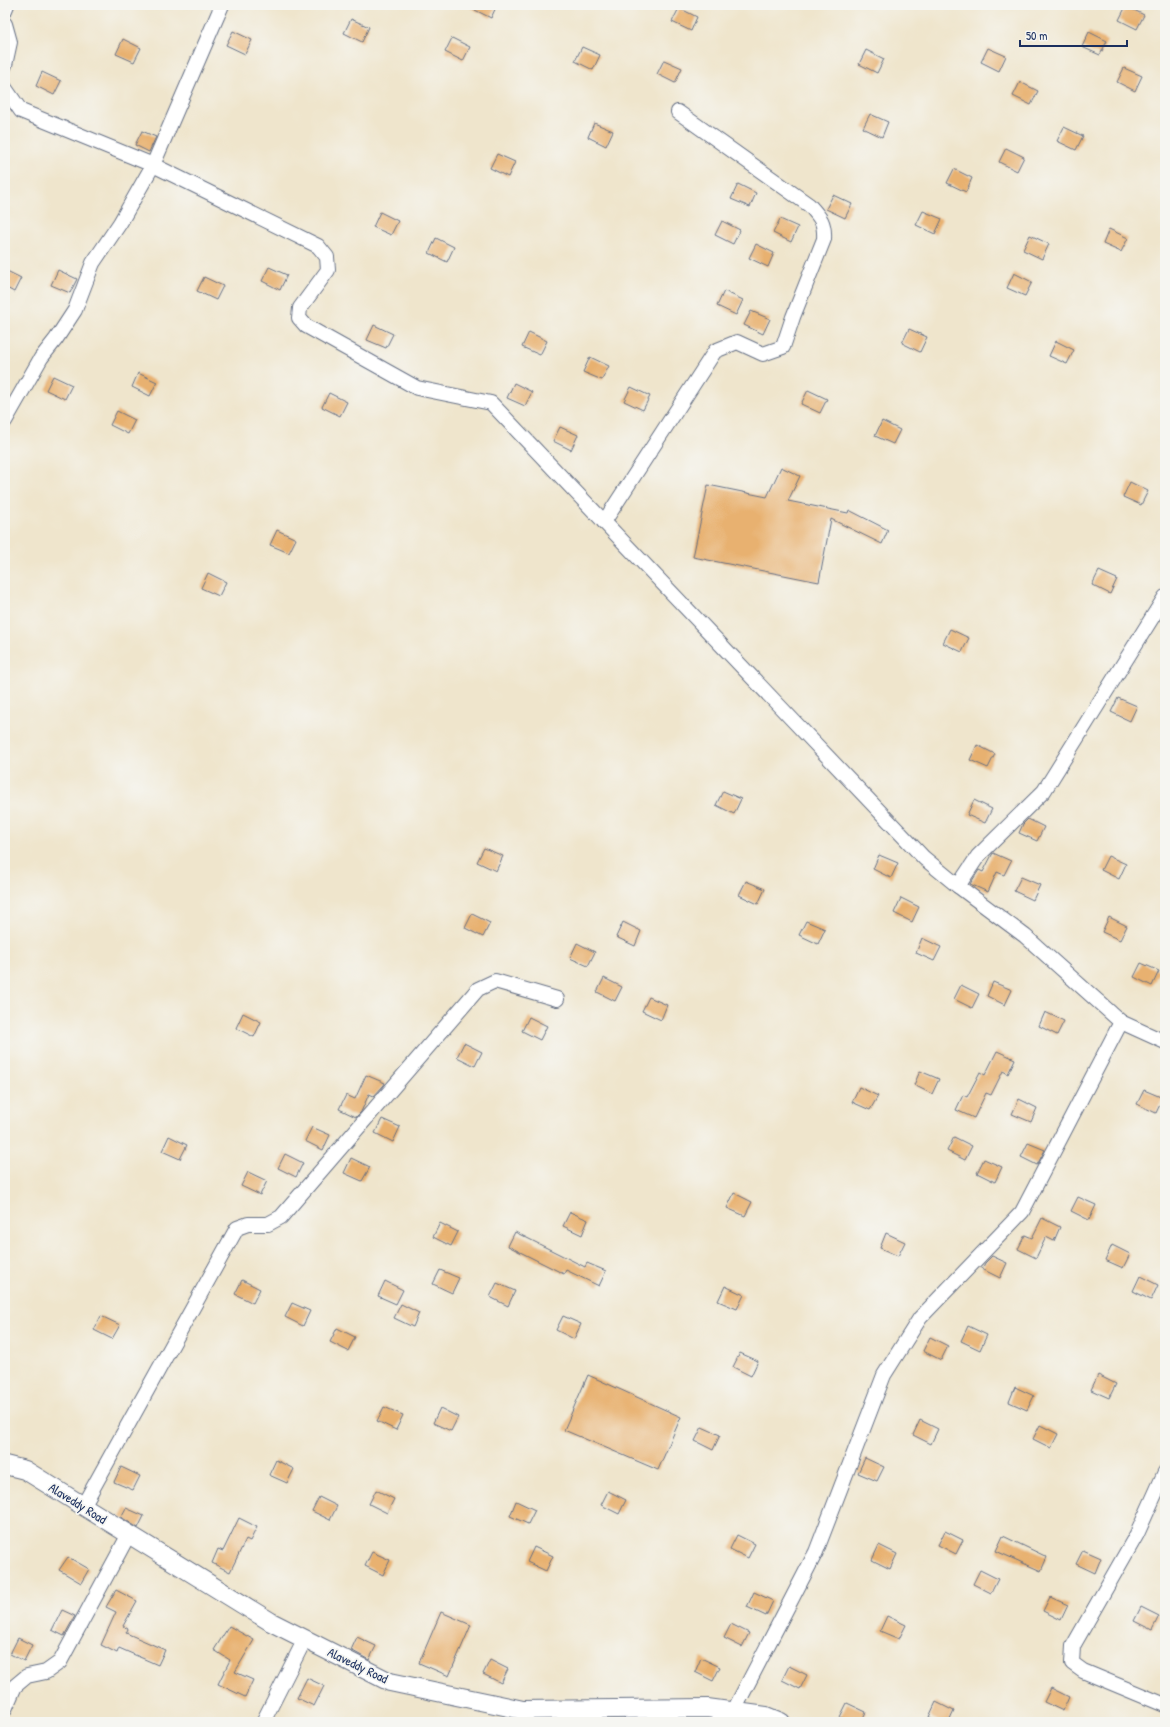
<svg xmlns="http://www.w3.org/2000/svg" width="1170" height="1727" font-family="'Patrick Hand',sans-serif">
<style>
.building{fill:#e8b170}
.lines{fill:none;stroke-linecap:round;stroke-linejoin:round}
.minor-casing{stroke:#656f84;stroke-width:16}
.tertiary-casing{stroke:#656f84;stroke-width:20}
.minor{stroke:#fff;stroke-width:14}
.tertiary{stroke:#fff;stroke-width:18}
.labels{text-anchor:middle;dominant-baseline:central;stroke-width:3.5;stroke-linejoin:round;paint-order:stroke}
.street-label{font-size:13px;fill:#1b2f5e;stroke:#f6f6f2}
</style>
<rect width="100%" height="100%" fill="#f6f6f2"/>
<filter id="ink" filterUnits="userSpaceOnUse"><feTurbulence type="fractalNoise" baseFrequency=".025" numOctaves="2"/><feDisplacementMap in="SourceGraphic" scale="8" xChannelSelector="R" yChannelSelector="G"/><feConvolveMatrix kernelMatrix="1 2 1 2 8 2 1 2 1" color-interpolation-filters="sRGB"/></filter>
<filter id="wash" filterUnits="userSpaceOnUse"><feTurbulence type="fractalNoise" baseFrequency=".012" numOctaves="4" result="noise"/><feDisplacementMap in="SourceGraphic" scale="16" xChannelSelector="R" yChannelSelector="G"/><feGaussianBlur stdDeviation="0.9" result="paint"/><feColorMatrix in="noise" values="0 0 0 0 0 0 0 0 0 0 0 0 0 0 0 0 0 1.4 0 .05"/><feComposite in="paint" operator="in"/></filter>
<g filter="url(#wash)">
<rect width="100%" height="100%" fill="#efe5cc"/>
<g id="blocks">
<g class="building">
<polygon points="465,5 497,5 491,18"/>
<polygon points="1126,6 1144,15 1137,29 1119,20"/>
<polygon points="679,8 697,17 691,31 672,22"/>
<polygon points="351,19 369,27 362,42 344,33"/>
<polygon points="233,31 252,40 245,54 226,45"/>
<polygon points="1089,32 1107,41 1100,55 1082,47"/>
<polygon points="452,38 470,47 463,61 445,52"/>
<polygon points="123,39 141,48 134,62 116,54"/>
<polygon points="582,47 600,55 593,70 575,61"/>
<polygon points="988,48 1006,56 999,71 981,62"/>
<polygon points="866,50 884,59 877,73 859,64"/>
<polygon points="664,60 682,68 675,83 657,74"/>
<polygon points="1124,68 1142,76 1135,91 1117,82"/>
<polygon points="42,72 61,81 54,95 36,86"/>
<polygon points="1020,82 1038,91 1031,105 1013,96"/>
<polygon points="870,114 888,122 882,137 863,128"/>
<polygon points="594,123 613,131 606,146 588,137"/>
<polygon points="1064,127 1083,136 1076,150 1057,141"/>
<polygon points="142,131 156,137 149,152 135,145"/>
<polygon points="1006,148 1024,157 1017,171 999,162"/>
<polygon points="497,154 515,162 508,177 490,168"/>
<polygon points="954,169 972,178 966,192 947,183"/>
<polygon points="738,184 756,193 750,207 731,199"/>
<polygon points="833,195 852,204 845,218 826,209"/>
<polygon points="923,211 942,219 935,234 916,225"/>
<polygon points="380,212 398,221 391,235 373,227"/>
<polygon points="780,219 798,227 791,242 773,233"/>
<polygon points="722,221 740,230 733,244 715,235"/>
<polygon points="1109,229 1128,238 1121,252 1103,244"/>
<polygon points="1030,235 1049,244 1042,259 1023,250"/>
<polygon points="436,238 454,247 447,262 429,253"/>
<polygon points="756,244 774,253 768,267 749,258"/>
<polygon points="269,267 287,275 280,290 262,281"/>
<polygon points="5,270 21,278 14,292 5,287"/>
<polygon points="58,270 77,279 70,293 51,285"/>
<polygon points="1014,273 1032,282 1025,296 1007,288"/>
<polygon points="204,277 223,286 216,300 197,291"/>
<polygon points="724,291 743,300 736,315 717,306"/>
<polygon points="751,311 770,319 763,334 744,325"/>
<polygon points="374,325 393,334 386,348 367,340"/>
<polygon points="909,329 927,337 920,352 902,343"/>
<polygon points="529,332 547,341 540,355 522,347"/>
<polygon points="1056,341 1074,350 1067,364 1049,356"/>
<polygon points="590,357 609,366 602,380 583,372"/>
<polygon points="138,373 157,382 150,396 132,387"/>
<polygon points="53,376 72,385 65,399 46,390"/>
<polygon points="514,383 532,392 525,406 507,398"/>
<polygon points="631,387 650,396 643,410 624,401"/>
<polygon points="808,390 827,399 820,413 801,404"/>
<polygon points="329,393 347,402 340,416 322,407"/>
<polygon points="117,411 135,420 128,434 110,425"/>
<polygon points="882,421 900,430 893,444 875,436"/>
<polygon points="560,427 578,435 571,450 553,441"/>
<polygon points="781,467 800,476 788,501 848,513 849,510 888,530 882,544 831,519 819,582 693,557 708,485 767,497"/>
<polygon points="1130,482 1148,491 1141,505 1123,497"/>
<polygon points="277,530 296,539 289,553 270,545"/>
<polygon points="1099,571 1117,579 1110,594 1092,585"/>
<polygon points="208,573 226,582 219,596 201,588"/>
<polygon points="950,629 969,638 962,652 943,643"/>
<polygon points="1118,698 1137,706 1130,721 1111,712"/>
<polygon points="977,745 995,754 988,768 970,760"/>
<polygon points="723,791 741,799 734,814 716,805"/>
<polygon points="974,800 992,809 985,823 967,815"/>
<polygon points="1028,819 1044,827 1037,841 1019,833 1023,824"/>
<polygon points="484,848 503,856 496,871 477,862"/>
<polygon points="993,853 1011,861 1004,875 997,872 988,892 970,884 979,870 983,872"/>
<polygon points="879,855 898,863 891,878 873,869"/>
<polygon points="1108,856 1126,864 1119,879 1101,870"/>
<polygon points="1021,877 1040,885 1033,900 1014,891"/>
<polygon points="746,881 765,889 758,904 739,895"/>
<polygon points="901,898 919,907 912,922 894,913"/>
<polygon points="472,914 490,923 483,937 465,928"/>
<polygon points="1109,917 1127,926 1120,940 1102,932"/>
<polygon points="806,921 825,929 818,944 799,935"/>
<polygon points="623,922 641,931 635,946 616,937"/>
<polygon points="922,938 941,947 934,961 916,953"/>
<polygon points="577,943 595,952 588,966 570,958"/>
<polygon points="1141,963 1159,971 1152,986 1134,977"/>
<polygon points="604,978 622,987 615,1001 597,992"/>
<polygon points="993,982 1012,990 1005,1005 987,996"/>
<polygon points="961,985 979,994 972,1008 954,999"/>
<polygon points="649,997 667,1005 661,1020 642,1011"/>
<polygon points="1045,1012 1064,1021 1057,1035 1039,1026"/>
<polygon points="243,1013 261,1022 254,1037 236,1028"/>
<polygon points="529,1017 547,1026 540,1040 522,1031"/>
<polygon points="464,1043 482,1052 475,1066 457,1057"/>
<polygon points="997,1051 1015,1059 1008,1074 1003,1071 991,1095 986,1093 974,1118 956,1110 963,1095 967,1097 980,1072 985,1075"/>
<polygon points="920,1071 939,1079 932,1094 914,1085"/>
<polygon points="366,1075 385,1083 384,1085 374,1096 369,1094 361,1112 356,1117 339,1109 346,1095 355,1099"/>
<polygon points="859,1087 878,1096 870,1110 852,1102"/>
<polygon points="1144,1090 1163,1098 1156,1113 1137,1104"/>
<polygon points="1019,1099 1037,1108 1031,1122 1012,1114"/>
<polygon points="382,1119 400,1127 393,1142 375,1133"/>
<polygon points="312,1127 330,1135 323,1150 305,1141"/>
<polygon points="169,1136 187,1145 180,1159 162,1151"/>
<polygon points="954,1137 972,1146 965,1160 947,1151"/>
<polygon points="1028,1143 1045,1150 1037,1165 1021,1157"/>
<polygon points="285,1154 303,1163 296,1177 278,1168"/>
<polygon points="351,1158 370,1167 362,1181 344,1173"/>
<polygon points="984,1159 1002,1167 995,1182 977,1173"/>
<polygon points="248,1172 267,1181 260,1195 241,1186"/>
<polygon points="734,1193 752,1202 745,1216 727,1208"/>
<polygon points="1078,1197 1096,1205 1089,1220 1071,1211"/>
<polygon points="570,1212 588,1220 582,1235 563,1226"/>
<polygon points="1042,1218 1060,1227 1054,1241 1046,1237 1036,1258 1018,1249 1025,1235 1032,1238"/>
<polygon points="440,1223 458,1232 451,1246 433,1237"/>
<polygon points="515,1232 585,1267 587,1263 606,1271 599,1286 566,1270 564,1274 508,1246"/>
<polygon points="886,1233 905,1242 898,1256 880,1248"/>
<polygon points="1112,1245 1130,1254 1123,1268 1105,1260"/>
<polygon points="992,1256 1007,1263 1000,1278 982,1269 985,1263"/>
<polygon points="440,1270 459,1278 452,1293 433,1284"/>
<polygon points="1140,1276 1158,1285 1151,1300 1133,1291"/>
<polygon points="242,1280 260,1289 253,1303 235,1294"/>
<polygon points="385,1281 403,1290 396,1304 378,1296"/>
<polygon points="497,1283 515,1291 508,1306 490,1297"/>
<polygon points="725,1286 744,1295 737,1309 718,1301"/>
<polygon points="292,1303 310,1311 303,1326 285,1317"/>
<polygon points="401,1304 419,1313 413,1327 394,1318"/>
<polygon points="101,1316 120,1325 112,1339 94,1330"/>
<polygon points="563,1316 581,1324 574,1339 556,1330"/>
<polygon points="968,1326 987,1335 980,1350 961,1341"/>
<polygon points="337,1328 355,1337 348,1351 330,1342"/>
<polygon points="930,1337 948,1346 941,1360 923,1351"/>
<polygon points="740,1353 758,1361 751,1376 733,1367"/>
<polygon points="588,1375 681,1417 658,1470 564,1430"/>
<polygon points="1098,1375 1116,1384 1109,1398 1091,1390"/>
<polygon points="1015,1387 1034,1396 1027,1410 1009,1402"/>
<polygon points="384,1407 403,1415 396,1430 377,1421"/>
<polygon points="440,1408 458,1417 451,1431 433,1423"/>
<polygon points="920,1420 938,1429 931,1444 913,1435"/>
<polygon points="1040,1425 1058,1434 1051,1448 1033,1439"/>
<polygon points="702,1427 720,1435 713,1450 695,1441"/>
<polygon points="865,1458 884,1467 877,1481 858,1473"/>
<polygon points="276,1460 294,1469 287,1483 269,1475"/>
<polygon points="121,1467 140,1476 133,1490 114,1482"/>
<polygon points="376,1490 394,1499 387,1513 369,1504"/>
<polygon points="608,1491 626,1500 619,1514 601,1505"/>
<polygon points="319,1497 337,1506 330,1520 312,1511"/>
<polygon points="516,1501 535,1510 528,1524 510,1516"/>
<polygon points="126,1508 144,1516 138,1528 121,1517"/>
<polygon points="239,1518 257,1527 250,1541 246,1539 230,1572 212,1563 218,1549 223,1551"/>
<polygon points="945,1531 963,1540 956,1554 938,1545"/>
<polygon points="737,1535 755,1544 748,1558 730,1549"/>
<polygon points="1003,1536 1047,1557 1041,1571 996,1551"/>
<polygon points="879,1545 897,1554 890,1569 872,1560"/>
<polygon points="534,1547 553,1556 546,1571 527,1562"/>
<polygon points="1083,1550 1101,1558 1095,1573 1076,1564"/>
<polygon points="372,1552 390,1560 383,1575 365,1566"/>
<polygon points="68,1557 89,1569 81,1583 59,1570"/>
<polygon points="980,1570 998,1579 991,1593 973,1584"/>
<polygon points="116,1590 137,1601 123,1626 128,1629 126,1633 165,1650 158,1665 119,1648 117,1653 101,1645 116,1612 106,1607"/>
<polygon points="754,1592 773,1601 766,1616 747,1607"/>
<polygon points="1050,1597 1068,1605 1061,1620 1043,1611"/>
<polygon points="1141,1607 1159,1616 1152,1630 1134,1621"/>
<polygon points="62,1610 75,1616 64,1636 52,1630"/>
<polygon points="441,1612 471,1625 449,1676 419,1663"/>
<polygon points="887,1616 906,1625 899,1639 880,1631"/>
<polygon points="731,1624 749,1633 742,1647 724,1638"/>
<polygon points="229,1626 254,1640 235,1672 253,1680 245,1697 218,1684 230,1660 214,1650"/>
<polygon points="357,1637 376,1646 369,1660 351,1650"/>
<polygon points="18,1638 32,1645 24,1661 10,1654"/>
<polygon points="701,1658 720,1667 713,1681 695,1672"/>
<polygon points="490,1660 508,1669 501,1683 483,1674"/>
<polygon points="789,1666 807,1675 800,1689 782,1680"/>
<polygon points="307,1678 324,1686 314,1706 297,1698"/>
<polygon points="1051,1688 1069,1697 1063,1711 1044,1702"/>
<polygon points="936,1702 954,1711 949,1722 940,1722 929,1717"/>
<polygon points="847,1703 866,1712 861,1722 850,1722 840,1717"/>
</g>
</g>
</g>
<g filter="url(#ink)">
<use href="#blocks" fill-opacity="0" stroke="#656f84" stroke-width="1"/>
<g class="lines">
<g class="minor-casing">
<g id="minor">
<polyline points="5,10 7,5"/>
<polyline points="5,24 10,42 5,65"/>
<polyline points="5,88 21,111 153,165 318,246 327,257 328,270 300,308 299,318 306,326 417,388 491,403 924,858 958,886 1025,936 1121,1022 1022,1212 920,1318 884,1375 816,1552 728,1722"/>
<polyline points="5,421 41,358 56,339 75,310 93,263 120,223 153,165 222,5"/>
<path d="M604 522 715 351 737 342 763 354 783 347 793 317 824 239C825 222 820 217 809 205L678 112"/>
<polyline points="958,886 978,856 1044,791 1165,597"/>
<polyline points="1121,1022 1165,1042"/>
<polyline points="1165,1472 1137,1534 1073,1646 1072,1663 1083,1671 1165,1705"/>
<polyline points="83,1506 237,1228 248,1224 268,1224 281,1217 478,989 495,981 557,999"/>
<polyline points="5,1709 15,1686 27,1676 46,1672 60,1662 129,1534"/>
<polyline points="263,1722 305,1639"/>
</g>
</g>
<g class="tertiary-casing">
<polyline id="tertiary" points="5,1465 25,1470 271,1622 390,1682 523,1710 707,1708 766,1716 781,1722"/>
</g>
<use href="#minor" class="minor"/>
<use href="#tertiary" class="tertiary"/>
</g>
</g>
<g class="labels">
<g class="street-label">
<text transform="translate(78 1503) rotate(32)">Alaveddy Road</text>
<text transform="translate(358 1665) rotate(26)">Alaveddy Road</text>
</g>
</g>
<rect width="1170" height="1727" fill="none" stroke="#f6f6f2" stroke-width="20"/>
<path d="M1020 40v6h107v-6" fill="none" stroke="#1b2f5e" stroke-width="2"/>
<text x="1026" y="40" font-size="12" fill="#1b2f5e" stroke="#f6f6f2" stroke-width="3" paint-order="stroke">50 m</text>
</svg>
